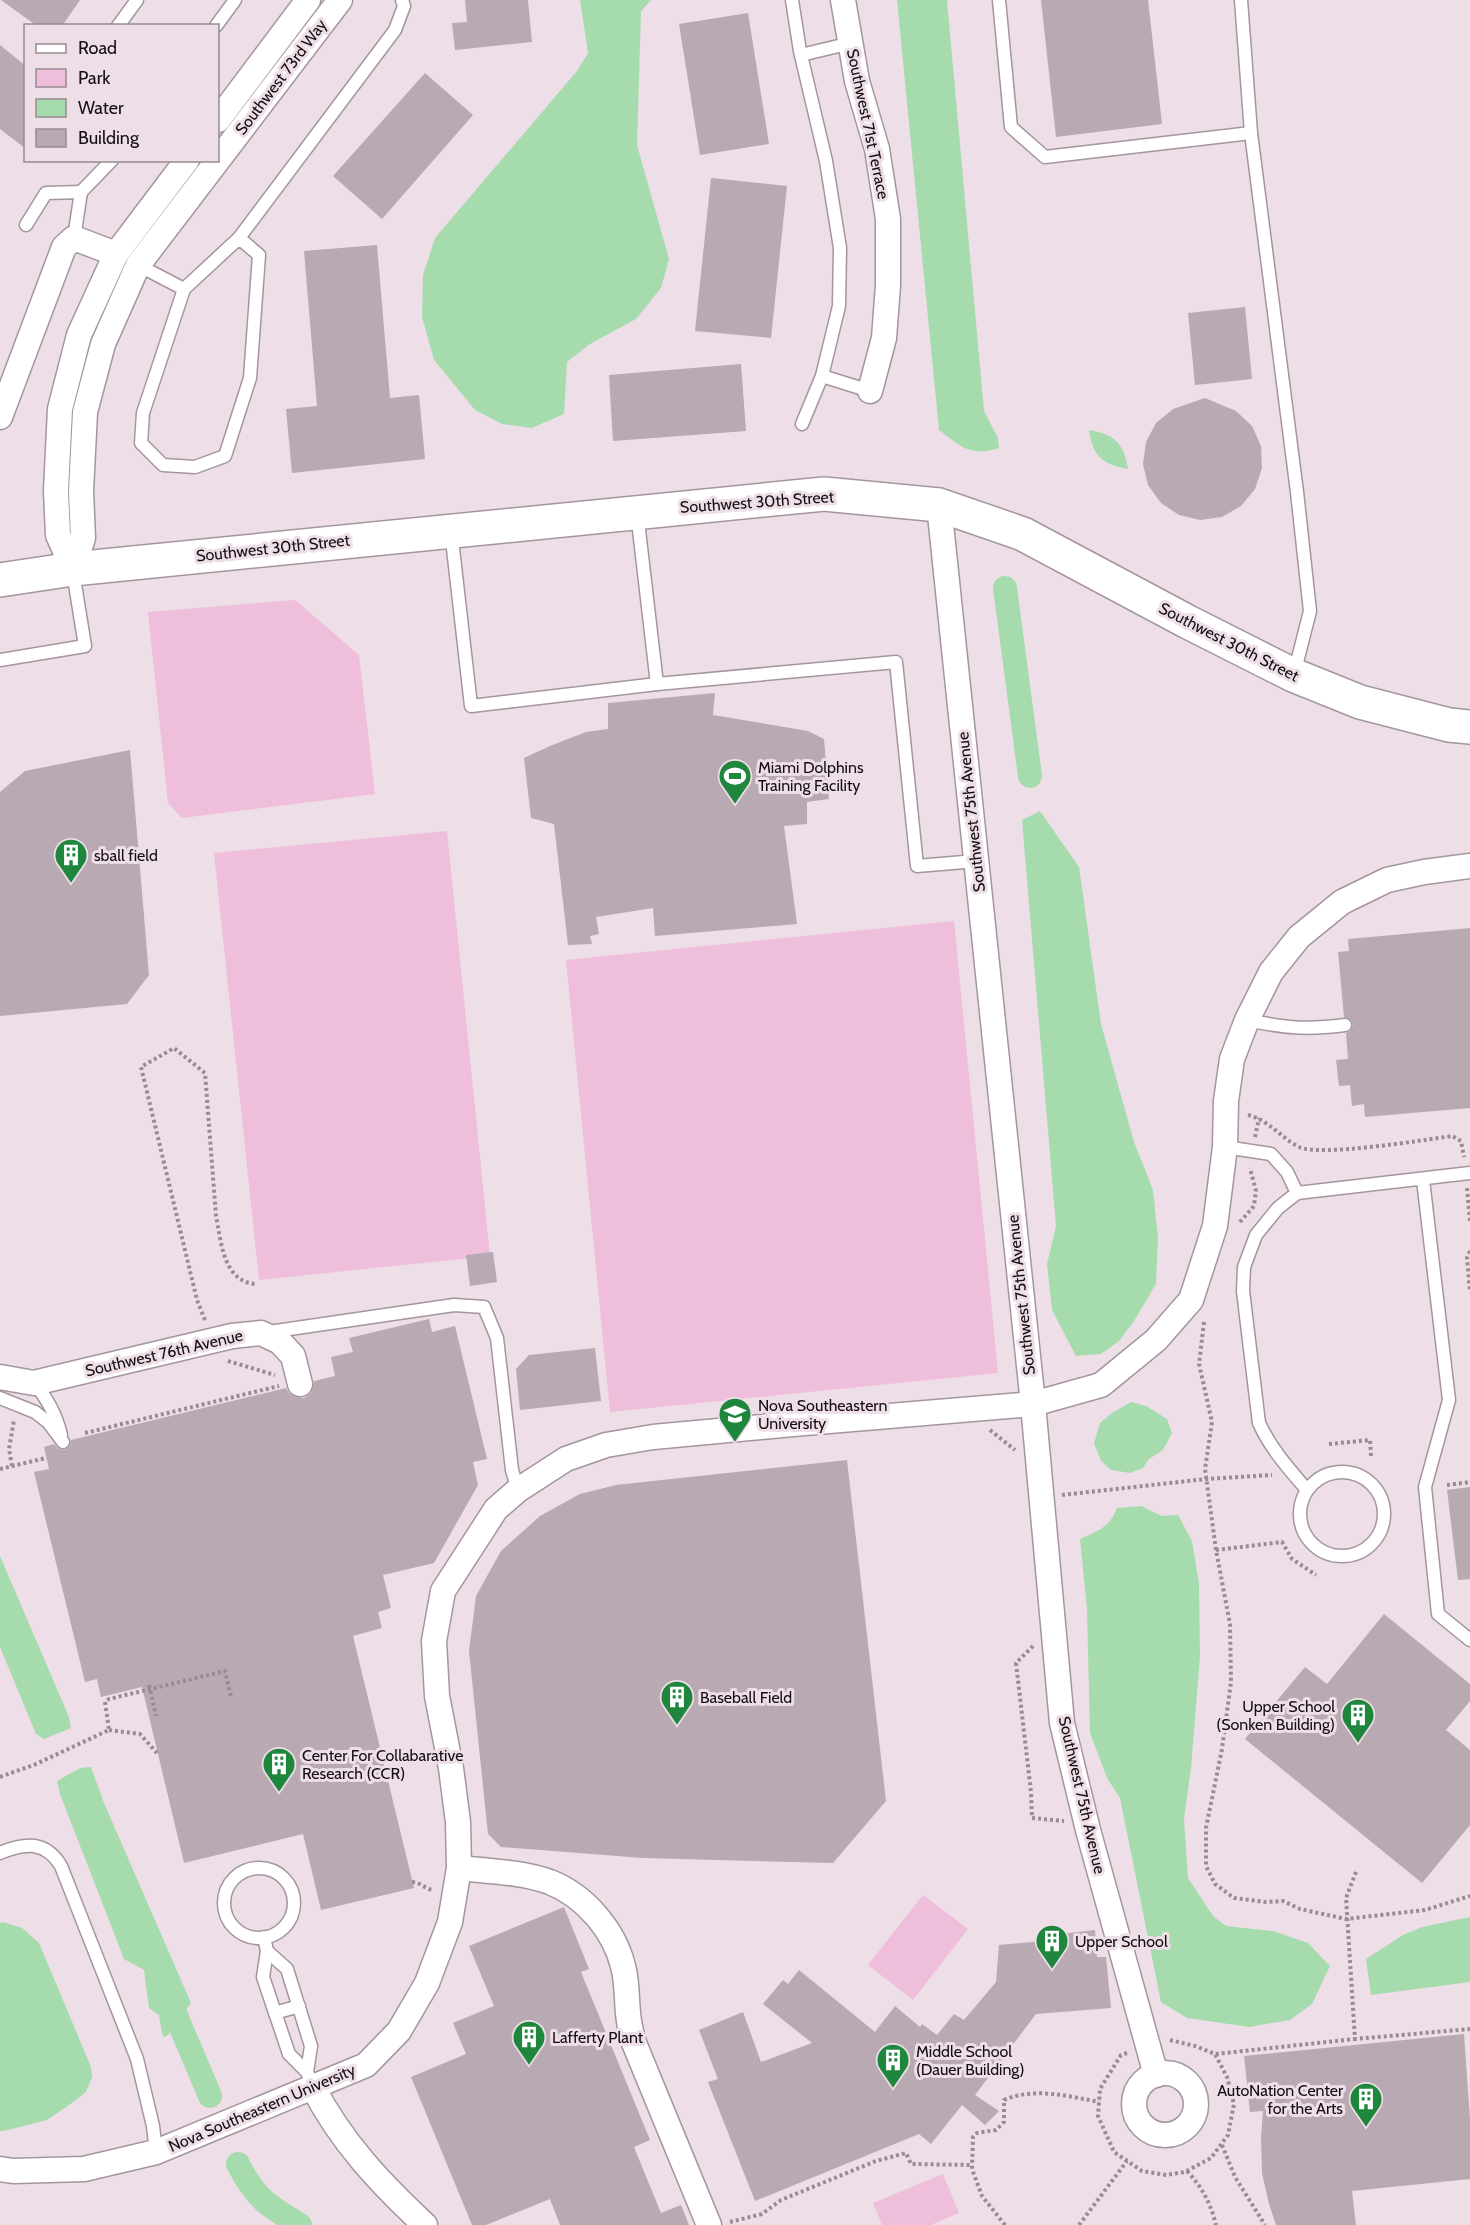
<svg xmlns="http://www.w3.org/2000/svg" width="1470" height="2225" font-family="Cabin,sans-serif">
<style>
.green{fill:#eebedb}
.water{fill:#a6dcad}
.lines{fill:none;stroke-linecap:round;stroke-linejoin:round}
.canal{stroke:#a6dcad;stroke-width:24}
.building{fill:#b8a9b2}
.lane-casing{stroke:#a4959e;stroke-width:15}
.street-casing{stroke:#a4959e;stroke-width:27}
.secondary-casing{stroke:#a4959e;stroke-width:36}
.path{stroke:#988c93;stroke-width:4;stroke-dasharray:3 3;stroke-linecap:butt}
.lane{stroke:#fff;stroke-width:12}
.street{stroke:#fff;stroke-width:24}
.secondary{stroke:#fff;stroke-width:33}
.labels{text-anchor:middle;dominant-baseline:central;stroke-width:6;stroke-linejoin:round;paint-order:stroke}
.street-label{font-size:16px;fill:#130e11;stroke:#eedee7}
.poi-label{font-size:16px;fill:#130e11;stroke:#eedee7;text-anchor:start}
</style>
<rect width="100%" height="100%" fill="#eedee7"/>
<g class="green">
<polygon points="295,600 359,655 375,794 182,818 168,803 148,612"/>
<polygon points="447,831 490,1256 259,1280 214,853"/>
<polygon points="954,921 998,1373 610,1412 566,960"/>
<polygon points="923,1895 968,1929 913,2000 868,1965"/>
<polygon points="943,2174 959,2213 931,2225 882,2225 873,2203"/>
</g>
<g class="water">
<polygon points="580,0 651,0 641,11 637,145 669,259 661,288 636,319 590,344 567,362 564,414 532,428 502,424 475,410 434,360 422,317 423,275 435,238 577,71 588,53"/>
<path d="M897 0H947L984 411 998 438 999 448C970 457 962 447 939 430Z"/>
<path d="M1089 430C1114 434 1124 443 1128 469 1101 464 1093 456 1089 430Z"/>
<polygon points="1040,811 1079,867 1101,1024 1134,1142 1153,1190 1158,1238 1156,1284 1134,1321 1119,1341 1101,1354 1076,1356 1052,1310 1047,1264 1056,1226 1022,820"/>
<polygon points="1131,1402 1146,1406 1167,1419 1172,1433 1163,1450 1149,1459 1143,1468 1130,1473 1111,1470 1101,1461 1094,1443 1100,1423 1112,1413"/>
<path d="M1141 1506 1162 1516 1178 1515 1192 1541 1199 1584 1200 1656 1191 1768 1184 1819 1188 1878 1213 1916 1226 1926 1273 1931 1308 1943 1330 1966 1312 2004 1290 2020 1249 2027 1187 2018 1161 2002 1120 1798 1107 1778 1090 1733 1087 1610 1080 1539C1098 1531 1110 1527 1117 1508Z"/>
<polygon points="0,1556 69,1717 71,1728 44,1739 36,1734 0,1647"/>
<polygon points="91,1767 104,1803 191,2003 168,2035 164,2037 162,2034 159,2015 149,2008 144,1970 124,1959 60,1794 57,1781 80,1768"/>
<polygon points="1470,1917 1470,1982 1371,1995 1366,1959 1403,1935 1422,1927"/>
<polygon points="3,1922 22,1928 39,1943 91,2067 92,2077 86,2092 69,2105 47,2120 4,2131 0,2131 0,1923"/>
</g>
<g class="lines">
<g class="canal">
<polyline points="1005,588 1030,776"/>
<polyline points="166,1992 210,2096"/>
<path d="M238 2164C255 2198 268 2206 300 2225"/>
</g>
</g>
<g class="building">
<polygon points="1,0 80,0 62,26 37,26"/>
<polygon points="465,0 528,0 532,42 455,50 452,23 467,22"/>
<polygon points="1041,0 1148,0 1162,124 1056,137"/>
<polygon points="748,13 769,144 700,155 679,24"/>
<polygon points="0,45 26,66 26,149 0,129"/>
<polygon points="425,73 473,115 382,219 333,176"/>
<polygon points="711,178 787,186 771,338 695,331"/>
<polygon points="377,245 390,398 419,395 425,459 292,473 286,409 317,406 304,251"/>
<polygon points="1245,307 1252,379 1195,385 1188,313"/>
<polygon points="741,364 746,431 613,441 609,375"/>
<polygon points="1205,398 1236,411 1252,426 1261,446 1262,468 1255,489 1241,506 1222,517 1200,520 1179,515 1161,503 1148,485 1143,464 1146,442 1156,423 1173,409"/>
<polygon points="715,693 713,715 808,731 824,739 829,799 807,802 807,824 784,826 797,924 655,936 653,908 596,917 599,934 590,936 592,944 568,945 554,824 531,818 524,758 550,746 586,732 608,729 608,703"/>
<polygon points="130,750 149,975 127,1004 0,1016 0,792 25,771"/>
<polygon points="1470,928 1470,1108 1365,1117 1364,1104 1352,1106 1350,1085 1339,1086 1336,1060 1348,1059 1346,1033 1350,1031 1353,1025 1351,1020 1344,1017 1338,952 1349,951 1348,939"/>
<polygon points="493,1252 497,1282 470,1286 466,1255"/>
<polygon points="429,1319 432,1332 455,1326 487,1459 473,1462 478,1485 434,1563 383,1575 391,1608 378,1612 382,1628 353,1636 414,1888 321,1910 303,1834 184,1863 142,1687 101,1697 97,1679 85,1682 34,1472 49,1469 44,1447 54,1444 59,1449 65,1450 70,1446 71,1440 286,1388 289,1393 296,1397 304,1398 310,1394 313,1388 314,1381 335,1376 331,1357 353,1352 349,1338"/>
<polygon points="595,1348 601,1401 520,1410 516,1369 529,1355"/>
<polygon points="847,1460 886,1801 833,1863 643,1858 501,1847 488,1834 469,1651 476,1596 501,1551 540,1516 580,1494 616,1485"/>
<polygon points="1470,1487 1470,1579 1458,1580 1447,1490"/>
<polygon points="1384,1614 1470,1684 1470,1701 1446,1730 1470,1750 1470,1825 1422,1883 1245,1739 1305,1667 1327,1684"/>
<polygon points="564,1907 589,1969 581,1972 650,2140 634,2147 661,2213 681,2205 689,2225 560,2225 550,2199 486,2225 472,2225 411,2077 466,2054 453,2023 494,2006 469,1946"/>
<polygon points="1095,1930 1097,1957 1106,1957 1111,2008 1036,2014 975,2095 999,2111 985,2125 962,2105 931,2144 919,2134 755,2201 708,2082 718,2079 699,2030 743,2012 761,2062 812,2043 763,2004 783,1980 788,1984 799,1970 875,2032 895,2006 920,2027 922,2024 937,2035 954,2014 964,2020 996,1982 999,1945 1053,1940 1052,1935"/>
<polygon points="1464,2034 1470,2119 1470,2179 1352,2191 1356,2225 1276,2225 1269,2204 1262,2173 1261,2138 1263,2111 1250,2112 1244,2056"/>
</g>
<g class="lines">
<g class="lane-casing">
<g id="lane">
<polyline points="792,0 800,51 826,161 840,248 839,306 822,376 870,391"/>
<polyline points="999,0 1011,127 1045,157 1251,133"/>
<polyline points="1241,0 1251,133 1297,492 1310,611 1294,674"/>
<polyline points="118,26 137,0"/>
<polyline points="216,26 235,0"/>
<polyline points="801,55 851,43"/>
<polyline points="81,192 112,160"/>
<polyline points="26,225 46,193 81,192 74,238"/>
<polyline points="239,238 395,30 404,6 402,0"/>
<polyline points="136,264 184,289 143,413 141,443 163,465 195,467 225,456 250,378 259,255 239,238 184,289"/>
<polyline points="802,424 822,376"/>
<polyline points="637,513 657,684"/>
<polyline points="451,531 471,706 657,684 896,662 917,866 976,861"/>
<polyline points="0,660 85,646 73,572"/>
<path d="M1247 1020C1286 1028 1305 1030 1345 1025"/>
<path d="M1225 1147 1271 1154 1287 1172 1297 1193 1278 1208 1256 1235 1244 1267 1243 1291 1259 1423C1271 1449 1288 1468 1307 1490"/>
<polyline points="1423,1180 1449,1400 1425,1487 1438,1614 1470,1640"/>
<polyline points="1297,1193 1470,1173"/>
<polyline points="269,1332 454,1305 484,1307 497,1338 512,1470 518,1490"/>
<path d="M34 1383C48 1399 56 1414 61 1435"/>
<polyline points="0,1398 35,1412 48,1422 63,1442"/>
<circle cx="1342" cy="1514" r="42"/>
<path d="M0 1853C25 1842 46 1841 61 1866L137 2059 153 2126 156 2152"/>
<circle cx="259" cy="1903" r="35"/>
<polyline points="264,1937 267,1951 263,1977 289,2054 307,2072 313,2087"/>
<polyline points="267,1951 287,1969 311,2046 307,2072"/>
<polyline points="275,2013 299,2006"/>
</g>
</g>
<g class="street-casing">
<g id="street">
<polyline points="843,0 857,81 877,149 888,219 888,285 884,338 870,391"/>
<polyline points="218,120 308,0"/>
<polyline points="0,417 64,247 74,238 116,254"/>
<polyline points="939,505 1033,1404 1062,1723 1088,1830 1156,2075"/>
<polyline points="73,569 83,538 81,491 85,412 103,344 138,265 340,0"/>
<polyline points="73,569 58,535 56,491 60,409 79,335 116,254 187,160"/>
<polyline points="0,1377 34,1383 232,1336 261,1333 280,1342 293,1356 300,1384"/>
<path d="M459 1868C488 1871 522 1872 550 1882 585 1896 614 1930 623 1966 628 1984 626 2003 629 2021 630 2028 632 2036 634 2043L709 2225"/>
<circle cx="1165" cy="2104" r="31"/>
<path d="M313 2087C341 2142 381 2184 425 2225"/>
<polyline points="0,2169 13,2171 84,2169 156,2152 366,2065 399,2031 427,1983 450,1922 459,1868 458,1822 451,1768 437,1696 434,1641 443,1591 496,1509 518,1490 566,1459 606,1445 653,1437 793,1424 1033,1404 1101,1385 1156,1340 1191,1300 1215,1226 1225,1147 1226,1101 1232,1059 1247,1020 1271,972 1299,937 1342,902 1387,880 1424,872 1470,866"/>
</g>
</g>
<g class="secondary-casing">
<polyline id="secondary" points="0,580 73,569 824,494 939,505 1023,534 1188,622 1293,675 1360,702 1449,725 1470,727"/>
</g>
<g class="path">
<path d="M1248 1115C1269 1120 1281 1138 1299 1147 1319 1157 1424 1140 1452 1136L1461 1141 1464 1157"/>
<polyline points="1255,1137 1259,1118"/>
<polyline points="1467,1188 1470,1221"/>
<polyline points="1240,1222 1254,1206 1256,1191 1250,1168"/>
<polyline points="1470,1251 1467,1258 1470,1292"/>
<path d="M205 1320 197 1300 141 1067 174 1048 205 1073 216 1216C221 1241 223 1281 255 1284"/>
<polyline points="1204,1322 1199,1364 1212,1422 1205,1469 1216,1550 1230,1624 1231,1682 1222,1749 1206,1828 1206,1866 1215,1884 1234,1898 1266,1902 1283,1901 1300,1909 1346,1919 1425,1910 1470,1896"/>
<polyline points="228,1361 275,1375"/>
<polyline points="990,1430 1015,1450"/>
<polyline points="85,1433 279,1386"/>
<polyline points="1329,1444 1370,1440 1371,1456"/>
<polyline points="12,1466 9,1449 14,1420"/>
<polyline points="0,1469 46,1458"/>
<polyline points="1447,1485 1470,1482"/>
<polyline points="1062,1495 1206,1479 1272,1475"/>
<polyline points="1216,1550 1282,1542 1292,1559 1316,1575"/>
<polyline points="1033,1646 1016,1663 1031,1792 1032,1818 1064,1821"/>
<polyline points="149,1685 156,1716"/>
<polyline points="109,1730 140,1734 157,1753"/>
<polyline points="0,1777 36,1764 109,1730 105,1702 109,1699 225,1671 231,1697"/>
<polyline points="1356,1872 1346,1898 1355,2039 1470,2029"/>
<path d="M412 1882C420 1882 425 1889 433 1890"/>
<polyline points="1170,2040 1195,2046 1215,2054 1355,2039"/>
<polyline points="1127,2053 1121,2055 1100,2089 1098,2116 1114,2152 1142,2171 1166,2175 1185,2172 1211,2158 1228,2135 1234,2104 1227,2077 1215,2054"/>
<polyline points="1222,2145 1235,2177 1265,2225"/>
<path d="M1187 2171C1202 2187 1211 2204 1216 2225"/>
<polyline points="730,2222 762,2214 781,2200 876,2161 906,2153 911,2164 972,2165"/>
<path d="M1005 2225 982 2196 972 2169 973 2137 977 2133 996 2130 1004 2122V2100C1034 2087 1068 2096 1099 2102"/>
<polyline points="1079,2225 1127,2161"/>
</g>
<use href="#lane" class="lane"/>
<use href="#street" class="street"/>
<use href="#secondary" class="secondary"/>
</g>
<defs>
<g id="stadium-pin" transform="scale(1.725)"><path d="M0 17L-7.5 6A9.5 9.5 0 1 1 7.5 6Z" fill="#1e873d" stroke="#eedee7"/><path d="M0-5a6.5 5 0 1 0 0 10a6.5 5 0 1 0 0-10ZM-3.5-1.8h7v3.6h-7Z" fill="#fff"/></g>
<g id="building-pin" transform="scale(1.725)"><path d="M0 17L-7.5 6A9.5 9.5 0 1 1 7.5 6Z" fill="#1e873d" stroke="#eedee7"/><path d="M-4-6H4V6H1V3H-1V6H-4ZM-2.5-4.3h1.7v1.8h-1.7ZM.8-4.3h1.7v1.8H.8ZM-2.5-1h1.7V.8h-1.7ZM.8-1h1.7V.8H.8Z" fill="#fff"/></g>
<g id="university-pin" transform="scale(1.725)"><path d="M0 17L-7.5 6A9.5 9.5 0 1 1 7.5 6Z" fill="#1e873d" stroke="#eedee7"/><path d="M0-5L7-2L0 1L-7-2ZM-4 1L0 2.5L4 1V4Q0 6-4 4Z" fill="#fff"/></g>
</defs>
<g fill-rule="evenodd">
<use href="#stadium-pin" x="735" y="776"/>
<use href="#building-pin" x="71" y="855"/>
<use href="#university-pin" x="735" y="1414"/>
<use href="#building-pin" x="677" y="1697"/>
<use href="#building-pin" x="1358" y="1715"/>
<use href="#building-pin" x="279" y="1764"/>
<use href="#building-pin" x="1052" y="1941"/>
<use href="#building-pin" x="529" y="2037"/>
<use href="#building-pin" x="893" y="2060"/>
<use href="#building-pin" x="1366" y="2099"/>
</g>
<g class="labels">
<g class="street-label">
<text transform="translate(281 77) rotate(-53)">Southwest 73rd Way</text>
<text transform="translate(868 124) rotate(78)">Southwest 71st Terrace</text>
<text transform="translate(757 502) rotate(-4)">Southwest 30th Street</text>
<text transform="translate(273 548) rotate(-6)">Southwest 30th Street</text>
<text transform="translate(1229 642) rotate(27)">Southwest 30th Street</text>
<text transform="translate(971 812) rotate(-96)">Southwest 75th Avenue</text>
<text transform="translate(1021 1295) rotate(-96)">Southwest 75th Avenue</text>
<text transform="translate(164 1353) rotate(-13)">Southwest 76th Avenue</text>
<text transform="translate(1082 1795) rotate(77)">Southwest 75th Avenue</text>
<text transform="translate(262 2108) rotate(-23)">Nova Southeastern University</text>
</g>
<g class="poi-label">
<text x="758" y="767">Miami Dolphins<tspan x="758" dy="18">Training Facility</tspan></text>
<text x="94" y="855">sball field</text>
<text x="758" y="1405">Nova Southeastern<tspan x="758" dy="18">University</tspan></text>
<text x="700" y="1697">Baseball Field</text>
<text x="1335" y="1706" text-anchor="end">Upper School<tspan x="1335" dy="18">(Sonken Building)</tspan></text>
<text x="302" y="1755">Center For Collabarative<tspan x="302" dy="18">Research (CCR)</tspan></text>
<text x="1075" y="1941">Upper School</text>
<text x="552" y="2037">Lafferty Plant</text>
<text x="916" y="2051">Middle School<tspan x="916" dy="18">(Dauer Building)</tspan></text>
<text x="1343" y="2090" text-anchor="end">AutoNation Center<tspan x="1343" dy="18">for the Arts</tspan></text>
</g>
</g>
<rect x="24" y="24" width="195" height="138" fill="#eedee7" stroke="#968b91" stroke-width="1.5"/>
<rect x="36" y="44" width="30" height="9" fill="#ffffff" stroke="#968b91" stroke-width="1.5"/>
<text x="78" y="54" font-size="18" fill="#130e11">Road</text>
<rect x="36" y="69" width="30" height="18" fill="#eebedb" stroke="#968b91" stroke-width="1.5"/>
<text x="78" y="84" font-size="18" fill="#130e11">Park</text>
<rect x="36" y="99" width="30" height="18" fill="#a6dcad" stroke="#968b91" stroke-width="1.5"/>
<text x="78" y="114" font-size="18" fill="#130e11">Water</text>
<rect x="36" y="129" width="30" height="18" fill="#b8a9b2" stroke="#968b91" stroke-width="1.5"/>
<text x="78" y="144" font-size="18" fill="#130e11">Building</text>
</svg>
